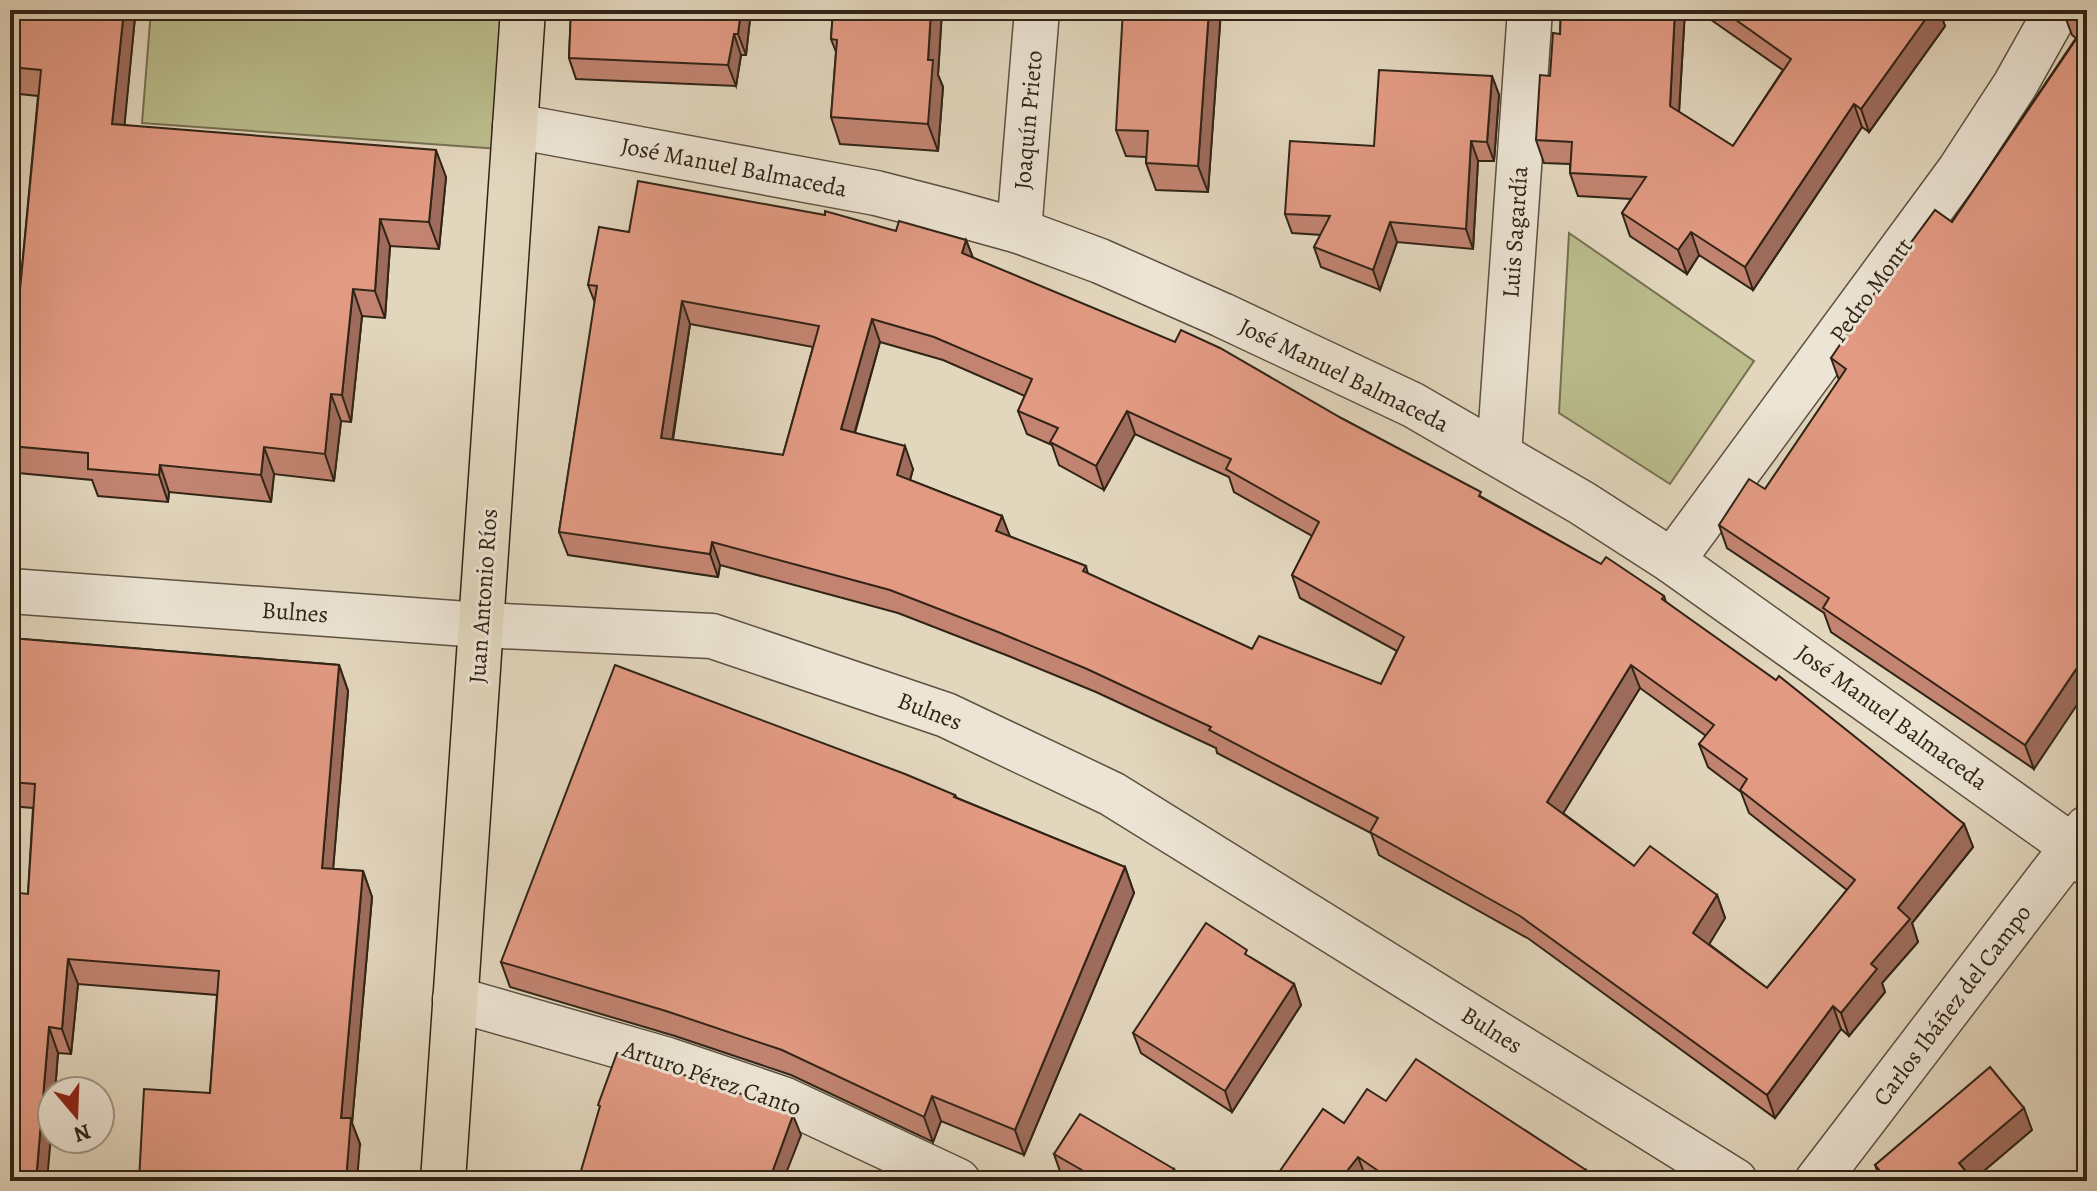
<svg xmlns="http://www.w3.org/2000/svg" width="2097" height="1191" font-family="Alegreya,serif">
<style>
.green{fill:#babc8c;stroke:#767051;stroke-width:2}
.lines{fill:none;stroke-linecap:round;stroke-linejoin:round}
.street-casing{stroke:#5d5040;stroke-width:47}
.primary-casing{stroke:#312416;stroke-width:47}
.street{stroke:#ece4d4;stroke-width:44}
.primary{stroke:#e2d6bd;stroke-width:44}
.wall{fill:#c28471;stroke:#312416;stroke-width:2;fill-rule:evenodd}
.shaded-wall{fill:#9e6c5c;stroke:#312416;stroke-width:2}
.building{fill:#e29a83;stroke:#312416;stroke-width:2;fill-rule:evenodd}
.labels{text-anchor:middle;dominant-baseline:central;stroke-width:6;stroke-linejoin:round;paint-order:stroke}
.street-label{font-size:24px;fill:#312416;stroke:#ece4d4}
</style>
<rect width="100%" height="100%" fill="#e2d6bd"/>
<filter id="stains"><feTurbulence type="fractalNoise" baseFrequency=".0025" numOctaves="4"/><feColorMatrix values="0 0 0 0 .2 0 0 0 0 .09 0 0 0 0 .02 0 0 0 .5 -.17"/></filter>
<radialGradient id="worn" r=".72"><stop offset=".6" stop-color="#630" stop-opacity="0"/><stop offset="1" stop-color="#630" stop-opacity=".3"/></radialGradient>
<g class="green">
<polygon points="151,10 523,10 514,150 142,123"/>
<polygon points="1569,233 1754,361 1670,484 1559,413"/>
</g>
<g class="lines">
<g class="street-casing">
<g id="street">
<polyline points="515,126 876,193 950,212 1019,231 1100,261 1222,315 1413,405 1582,503 1672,561 2073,847 2087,863"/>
<polyline points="1019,231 1037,10"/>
<polyline points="1499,454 1530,10"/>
<polyline points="1672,561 1959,171 2015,85 2057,10"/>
<polyline points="10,591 481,625 712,636 946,715 1112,794 1735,1181"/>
<polyline points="455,999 668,1060 783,1099 958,1181"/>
<polyline points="1817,1181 2087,828"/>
</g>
</g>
<g class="primary-casing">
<polyline id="primary" points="443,1181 523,10"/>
</g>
<use href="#street" class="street"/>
<use href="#primary" class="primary"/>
</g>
<g class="wall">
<polygon points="10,10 133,10 135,17 124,125 446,177 439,249 390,246 385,318 362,316 351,422 341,421 334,481 274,474 271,502 169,492 168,502 98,496 92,480 18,473 10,451 10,299 19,300 38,96 10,93"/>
<polygon points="571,10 751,10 746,55 741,55 736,86 576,79 569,58"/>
<polygon points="833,10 942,10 938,75 943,87 938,151 840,144 831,117 836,52 831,39"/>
<polygon points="1221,10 1208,192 1156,190 1146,163 1146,157 1126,156 1116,130"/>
<polygon points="1561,10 1685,10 1679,112 1733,146 1783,70 1697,10 1939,10 1945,26 1869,132 1862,127 1753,290 1699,255 1687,274 1630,236 1622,213 1631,199 1578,196 1570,173 1570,164 1544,163 1536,140 1560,34"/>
<polygon points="2087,10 2034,769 1831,632 1824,613 1727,548 1719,525 1765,489 1839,380 1831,358 1952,222 2076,38 2072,35 2063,11"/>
<polygon points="1492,76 1499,95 1494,161 1478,161 1473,249 1397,242 1380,290 1321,267 1314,247 1321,235 1292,233 1285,214"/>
<path d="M896 231 966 240 973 258 1343 419 1601 564 1664 596 1666 602 1964 824 1973 847 1912 923 1918 942 1882 983 1885 992 1849 1036 1841 1029 1775 1118 1529 939 1379 855 1371 833 1217 753 1216 748 1096 692 1006 655 898 613 720 565 718 577 568 555 559 532 595 303 588 285 629 232ZM690 324 813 347 783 455 673 440ZM880 342 943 360 1025 396 1018 411 1027 434 1052 445 1059 465 1104 490 1135 434 1229 477 1234 492 1312 536 1292 575 1300 598 1397 651 1381 684 1252 649 1088 574 1086 566 1009 536 1002 516 910 480 913 469 855 433ZM1640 688 1706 736 1699 744 1708 767 1741 792 1749 813 1847 890 1767 988 1709 944 1725 918 1717 895 1634 866 1563 813Z"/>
<polygon points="10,638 339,665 348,691 333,869 363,871 372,897 352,1123 360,1144 210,1093 217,995 78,984 71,1054 58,1053 55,1091 28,894 33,808 10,806"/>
<polygon points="955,795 957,798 1125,867 1134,893 1024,1155 941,1121 933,1142 791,1075 675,1036 510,987 501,962"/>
<polygon points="1250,957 1294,984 1301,1005 1232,1112 1141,1053 1133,1033"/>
<polygon points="1386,1101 1590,1181 1370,1181 1366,1178 1363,1181 1273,1181 1344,1123"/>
<polygon points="2032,1130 1973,1180 1974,1181 1881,1181 1875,1165"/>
<polygon points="1054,1154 1179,1181 1073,1181 1061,1174"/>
</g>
<g class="shaded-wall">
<polygon points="124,10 133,10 135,17 122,151 112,124"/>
<polygon points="741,10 751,10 746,55 738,34"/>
<polygon points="931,10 942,10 938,75 943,87 938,151 928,124 928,60"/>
<polygon points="1209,10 1221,10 1208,192 1198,166"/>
<polygon points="1675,10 1685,10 1678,129 1670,106"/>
<polygon points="1932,10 1939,10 1945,26 1869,132 1861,109"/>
<polygon points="734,34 741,55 736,86 728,65"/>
<polygon points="1492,76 1499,95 1494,161 1487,142"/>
<polygon points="1854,104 1862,127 1753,290 1745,267"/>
<polygon points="1471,141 1478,161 1473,249 1466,229"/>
<polygon points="436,150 446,177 439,249 429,222"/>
<polygon points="380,219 390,246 385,318 375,291"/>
<polygon points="1390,222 1397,242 1380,290 1373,270"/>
<polygon points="1691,232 1699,255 1687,274 1678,250"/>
<polygon points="966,240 975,263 962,253"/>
<polygon points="353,289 362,316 351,422 342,395"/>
<polygon points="682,301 690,324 669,461 661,438"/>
<polygon points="872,319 880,342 849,452 841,429"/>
<polygon points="331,394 341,421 334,481 325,454"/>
<polygon points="1127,411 1135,434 1104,490 1096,466"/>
<polygon points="905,446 913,469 905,498 897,475"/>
<polygon points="264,447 274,474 271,502 261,475"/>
<polygon points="160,465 169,492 168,502 159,475"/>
<polygon points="1002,516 1011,539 996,531"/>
<polygon points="712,542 720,565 718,577 710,554"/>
<polygon points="2087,653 2087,690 2034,769 2025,745"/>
<polygon points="339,665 348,691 331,894 322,868"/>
<polygon points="1631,665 1640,688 1556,825 1547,802"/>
<polygon points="1964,824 1973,847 1912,923 1918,942 1882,983 1885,992 1849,1036 1841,1013 1871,964 1898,908"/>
<polygon points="1125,867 1134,893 1024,1155 1015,1130"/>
<polygon points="363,871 372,897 352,1123 360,1144 357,1181 346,1181 341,1118"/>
<polygon points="1717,895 1725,918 1702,956 1693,933"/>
<polygon points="68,959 78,984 71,1054 62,1029"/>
<polygon points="1294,984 1301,1005 1232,1112 1225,1091"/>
<polygon points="1833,1006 1841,1029 1775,1118 1767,1095"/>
<polygon points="49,1027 58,1053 55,1091 52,1091 52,1124 47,1181 36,1181"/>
<polygon points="932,1096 941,1121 933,1142 924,1117"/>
<polygon points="2024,1108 2032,1130 1972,1181 1959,1163"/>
<polygon points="793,1115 801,1135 783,1181 769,1181"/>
<polygon points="1358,1157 1366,1178 1363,1181 1339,1181"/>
<polygon points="1174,1169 1179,1181 1166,1181"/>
<polygon points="1586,1170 1590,1181 1579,1181"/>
</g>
<g class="building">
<polygon points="10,10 124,10 112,124 436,150 429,222 380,219 375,291 353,289 342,395 331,394 325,454 264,447 261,475 160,465 159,475 88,469 88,453 10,446 10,299 19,300 41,70 10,67"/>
<polygon points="571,10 741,10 738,34 734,34 728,65 569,58"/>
<polygon points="833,10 931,10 928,60 933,60 928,124 831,117 837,40 831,39"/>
<polygon points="1123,10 1209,10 1198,166 1146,163 1148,131 1116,130"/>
<polygon points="1561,10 1675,10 1670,106 1733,146 1791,59 1722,10 1932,10 1861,109 1854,104 1745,267 1691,232 1678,250 1622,213 1646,177 1570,173 1572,142 1536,140 1540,75 1550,76 1553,33 1560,34"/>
<polygon points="2064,10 2087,10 2087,653 2025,745 1823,608 1829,598 1719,525 1749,479 1765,489 1846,369 1831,358 1884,279 1935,210 1952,222 2085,26 2063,11"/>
<polygon points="1379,70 1492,76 1487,142 1471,141 1466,229 1390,222 1373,270 1314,247 1330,216 1285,214 1290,141 1374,146"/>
<path d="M638 181 825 215V211L896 231 899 221 966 240 962 253 1175 342 1181 330 1220 348 1343 419 1481 492 1479 496 1601 564 1606 557 1664 596 1662 599 1776 680 1779 676 1964 824 1898 908 1910 919 1871 964 1877 969 1841 1013 1833 1006 1767 1095 1520 916 1370 832 1378 818 1209 730 1211 727 1087 669 998 632 890 590 712 542 710 554 559 532 597 286 588 285 599 227 629 232ZM682 301 819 326 783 455 661 438ZM872 319 934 337 1032 379 1018 411 1058 428 1050 442 1096 466 1127 411 1231 459 1226 469 1319 522 1292 575 1404 637 1381 684 1259 636 1252 649 1083 571 1086 566 996 531 1002 516 897 475 905 446 841 429ZM1631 665 1714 725 1699 744 1747 779 1740 790 1855 880 1767 988 1693 933 1717 895 1650 846 1634 866 1547 802Z"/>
<polygon points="10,638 339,665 322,868 363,871 341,1118 351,1118 346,1181 139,1181 144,1089 210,1093 219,971 68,959 62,1029 49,1027 36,1181 10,1181 10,892 28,894 35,784 10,782"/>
<polygon points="615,665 905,774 955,795 954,797 1125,867 1015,1130 932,1096 924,1117 782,1050 666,1011 501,962"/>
<polygon points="1206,923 1247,950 1245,954 1294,984 1225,1091 1133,1033"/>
<polygon points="617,1053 766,1102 793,1115 769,1181 578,1181 600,1106 598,1105"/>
<polygon points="1416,1059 1586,1170 1579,1181 1393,1181 1358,1157 1339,1181 1273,1181 1323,1109 1344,1123 1367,1089 1386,1101"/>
<polygon points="1990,1067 2024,1108 1959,1163 1974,1181 1888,1181 1875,1165"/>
<polygon points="1080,1114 1174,1169 1166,1181 1101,1181 1054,1154"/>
</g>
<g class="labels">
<g class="street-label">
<text transform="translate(1028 120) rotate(-85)">Joaquín Prieto</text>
<text transform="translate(734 167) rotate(11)">José Manuel Balmaceda</text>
<text transform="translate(1515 232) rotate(-86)">Luis Sagardía</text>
<text transform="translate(1871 290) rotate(-54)">Pedro Montt</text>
<text transform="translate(1344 375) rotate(26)">José Manuel Balmaceda</text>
<text transform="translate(483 596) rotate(-86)">Juan Antonio Ríos</text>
<text transform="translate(295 612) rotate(4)">Bulnes</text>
<text transform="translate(930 711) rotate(21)">Bulnes</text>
<text transform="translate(1892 717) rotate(36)">José Manuel Balmaceda</text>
<text transform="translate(1952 1005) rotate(-53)">Carlos Ibáñez del Campo</text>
<text transform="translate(1492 1030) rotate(32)">Bulnes</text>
<text transform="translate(712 1078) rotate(19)">Arturo Pérez Canto</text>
</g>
</g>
<rect width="2097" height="1191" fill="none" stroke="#e2d6bd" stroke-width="40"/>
<rect x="12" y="12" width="2073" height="1167" fill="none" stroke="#312416" stroke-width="4"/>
<rect x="20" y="20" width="2057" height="1151" fill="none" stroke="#312416" stroke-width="2"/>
<g transform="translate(76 1115) rotate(161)"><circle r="38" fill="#ece4d4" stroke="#a19788" stroke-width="2"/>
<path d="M0-6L14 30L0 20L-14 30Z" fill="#8f2418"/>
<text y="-12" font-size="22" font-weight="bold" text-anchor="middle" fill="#312416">N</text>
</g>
<rect width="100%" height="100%" filter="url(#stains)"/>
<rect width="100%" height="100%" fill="url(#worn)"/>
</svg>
